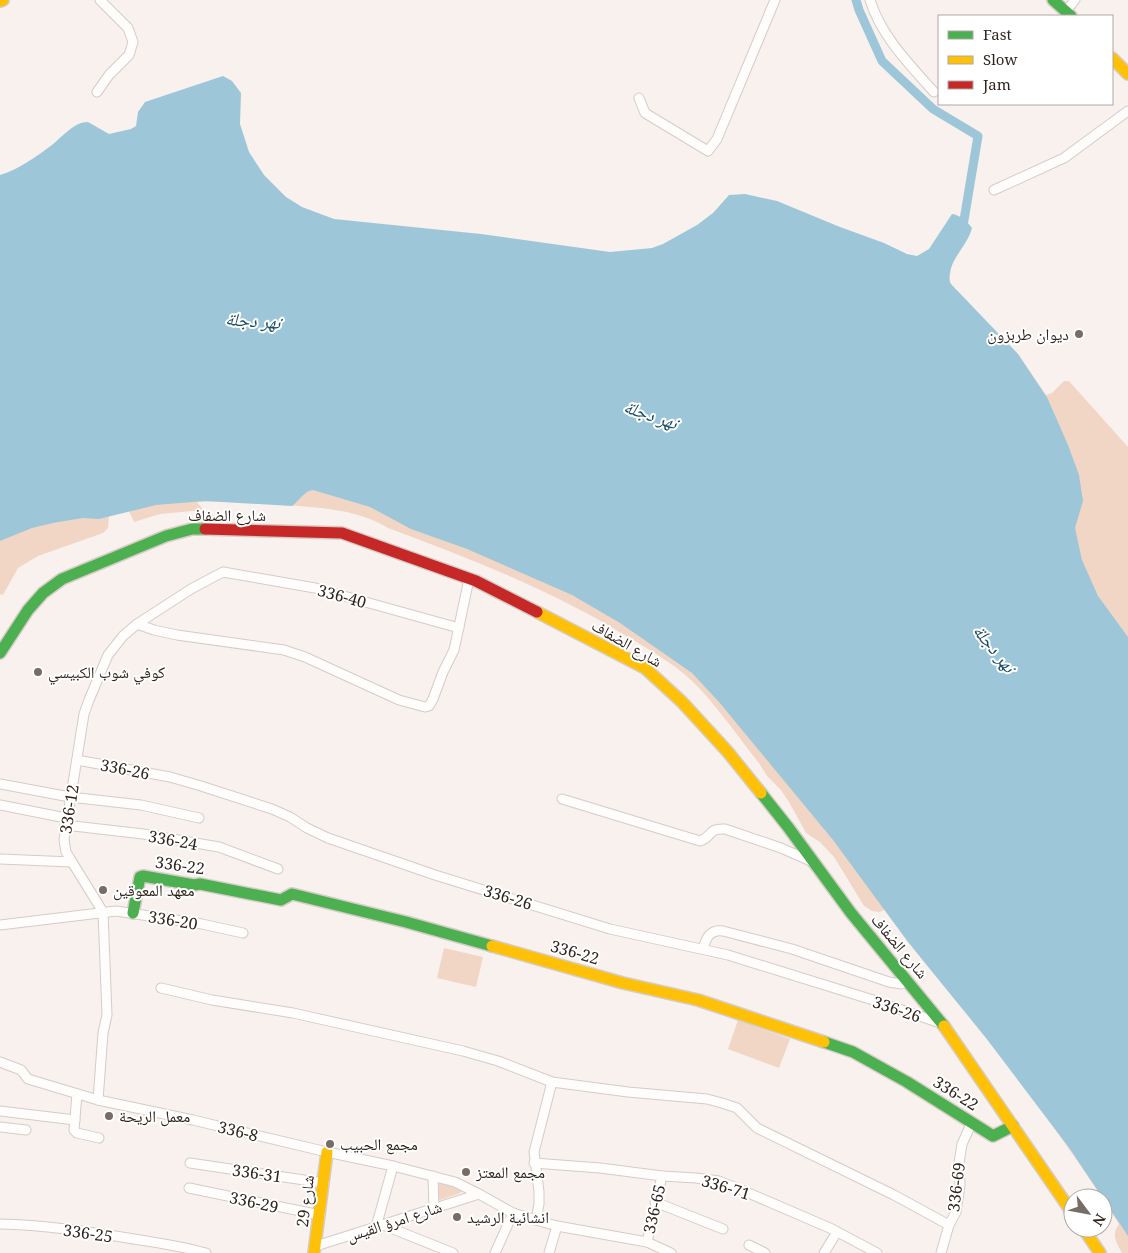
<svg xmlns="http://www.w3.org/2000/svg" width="1128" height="1253" font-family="'Noto Serif','Noto Naskh Arabic',serif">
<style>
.green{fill:#f2d6c5}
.water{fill:#9dc7d9}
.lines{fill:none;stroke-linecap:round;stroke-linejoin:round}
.canal{stroke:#9dc7d9;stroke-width:9}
.street-casing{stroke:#d5ccc6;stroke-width:11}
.fast-casing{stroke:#d5ccc6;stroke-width:14}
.slow-casing{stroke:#d5ccc6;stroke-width:14}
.jam-casing{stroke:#d5ccc6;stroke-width:14}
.street{stroke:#fefdfc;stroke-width:9}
.fast{stroke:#4caf50;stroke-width:11}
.slow{stroke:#ffc107;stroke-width:11}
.jam{stroke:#c62828;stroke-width:11}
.poi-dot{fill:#776c66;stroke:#fff;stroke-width:2}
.labels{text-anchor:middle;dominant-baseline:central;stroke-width:4;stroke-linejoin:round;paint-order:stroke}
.poi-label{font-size:16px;fill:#31251e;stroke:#fff;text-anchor:start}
.street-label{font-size:16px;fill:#31251e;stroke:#fff}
.water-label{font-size:18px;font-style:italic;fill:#194d61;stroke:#fff}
</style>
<rect width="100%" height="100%" fill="#f8f1ed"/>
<g class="green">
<polygon points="952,264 949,279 953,288 1018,354 1046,395 1052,393 1064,381 1069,381 1128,447 1128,648 1081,574 1055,415 1048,399 949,289 946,277"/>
<path d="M311 485 438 528 674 644 1128 1159V1253H1122C1116 1242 1111 1235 1119 1224 1079 1161 1034 1098 987 1039 953 996 917 955 885 910L879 912 872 911 864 906 834 857 820 842 806 833 789 802 781 790 767 776 759 763C739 738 715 703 692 681 674 664 653 652 633 640 556 592 472 559 388 528 357 509 321 508 286 505 257 503 227 500 197 502L203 510 160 514 134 522 127 507 132 490 304 493 310 490Z"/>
<polygon points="109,516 108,528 103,533 38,556 18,568 3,595 0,594 0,531 34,518"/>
<polygon points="444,948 483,957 476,987 437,978"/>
<polygon points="738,1020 790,1039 779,1068 728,1049"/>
<polygon points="439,1183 461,1187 463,1190 460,1193 440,1200 438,1198"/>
</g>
<path class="water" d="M223 76 232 81 241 93 240 124 249 152 264 175 286 197 302 207 334 219 481 234 610 252 652 248 663 244 697 225 713 213 729 195 745 194 777 201 840 227 884 243 907 254 917 256 929 249 952 214C960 215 967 221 972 228 967 248 946 261 950 283L1018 354 1048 399 1068 445 1079 475 1083 501 1075 528 1082 560 1098 596 1128 637V1236L1070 1149 986 1038 908 942 833 840 719 702 692 673 620 623 572 595 467 549 411 529 370 507 313 490C304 491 299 501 292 506L205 501 156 505 99 519 83 518 53 523 32 528 0 541V175C18 170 37 156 52 145 63 136 74 122 88 122L109 134 131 129 136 126 138 112 145 102Z"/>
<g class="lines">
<polyline class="canal" points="856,0 859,10 882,61 933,109 978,136 964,220 960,230"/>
<g class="street-casing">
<g id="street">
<path d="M870 0C881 36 910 65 934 92"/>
<polyline points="1066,11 1075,0"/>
<polyline points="97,92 109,75 129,55 133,42 128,28 100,0"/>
<polyline points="639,98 645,113 708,151 717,139 775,0"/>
<polyline points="994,190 1064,158 1128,111"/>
<polyline points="137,624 154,630 177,635 284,650 305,657 399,700 425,707 429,706 433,699 443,672 454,650 469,579"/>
<polyline points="77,760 170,777 201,786 272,809 290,817 307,828 328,838 435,875 610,929 728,955 873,1000 943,1024"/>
<polyline points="0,784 70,797 141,805 199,818"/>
<path d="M562 799 700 841C713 837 707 828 725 829L781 848 815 863"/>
<polyline points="0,805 66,818"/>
<polyline points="65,825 143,834 219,847 278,869"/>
<polyline points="0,859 72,862"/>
<polyline points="0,925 116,911 202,924 243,933"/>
<path d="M703 949C706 938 710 929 723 931L792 949 889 982 901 984 908 981"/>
<polyline points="161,988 212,1000 293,1013 463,1051 498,1061 552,1082 628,1092 707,1099 722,1103 737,1108 757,1128 894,1195 949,1225"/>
<polyline points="0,1062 21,1070 28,1079 98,1100 193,1120 327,1152 393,1166 455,1182 479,1194"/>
<polyline points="77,1094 74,1130 77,1133 99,1138"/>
<polyline points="98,1100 103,1033 107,1015 103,912 72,862 66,852 64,840 84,714 89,700 108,655 123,636 137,624 191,589 223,572 315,588 459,628"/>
<polyline points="0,1111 75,1120"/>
<polyline points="0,1127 26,1130"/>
<polyline points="190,1163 324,1183"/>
<polyline points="534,1163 600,1168 662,1176 696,1178 719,1181 744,1191 832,1229 877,1253"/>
<polyline points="433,1176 434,1209"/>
<polyline points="189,1188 320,1215"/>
<polyline points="655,1202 723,1229"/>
<polyline points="536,1220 539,1204 539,1192 534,1152 552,1082"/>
<path d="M0 1224C45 1225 89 1232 134 1239 158 1243 182 1246 206 1253"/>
<polyline points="383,1225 453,1253"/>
<polyline points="376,1227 393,1166"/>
<polyline points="647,1242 662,1176"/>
<polyline points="749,1245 765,1253"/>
<polyline points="316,1246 479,1194 513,1213 536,1220 557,1226 647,1242 671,1253"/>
<polyline points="495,1253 513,1213"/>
<polyline points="549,1253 557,1226"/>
<polyline points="824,1253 837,1232"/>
<polyline points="941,1253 949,1225 956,1212 960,1185 959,1163 962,1144 972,1122"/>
</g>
</g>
<g class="fast-casing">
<g id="fast">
<polyline points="1053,0 1071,16"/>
<polyline points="0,653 28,610 43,593 62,579 166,536 192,529 205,529"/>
<polyline points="761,793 788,827 851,913 944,1026"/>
<polyline points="133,913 140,877 143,876 194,885 200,884 281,900 292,894 406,922 492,946"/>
<polyline points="824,1042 853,1052 907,1082 993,1136 1013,1126"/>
</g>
</g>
<g class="slow-casing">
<g id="slow">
<polyline points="0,1 3,0"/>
<polyline points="1112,58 1128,74"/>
<polyline points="537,612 645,668 682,702 727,751 761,793"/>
<polyline points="492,946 623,983 698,1000 824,1042"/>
<polyline points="944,1026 1073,1214"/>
<polyline points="1083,1228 1100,1253"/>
<polyline points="314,1253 327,1152"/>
</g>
</g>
<g class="jam-casing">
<polyline id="jam" points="205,529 342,533 476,581 537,612"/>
</g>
<use href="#street" class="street"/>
<use href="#fast" class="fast"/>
<use href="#slow" class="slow"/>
<use href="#jam" class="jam"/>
</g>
<g class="poi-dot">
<circle cx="1079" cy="334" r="5"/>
<circle cx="38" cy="672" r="5"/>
<circle cx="103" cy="890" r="5"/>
<circle cx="109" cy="1116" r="5"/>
<circle cx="330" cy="1144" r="5"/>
<circle cx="466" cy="1172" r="5"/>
<circle cx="457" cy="1217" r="5"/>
</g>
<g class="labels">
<g class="poi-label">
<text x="1069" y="334" text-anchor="end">ديوان طربزون</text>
<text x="48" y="672">كوفي شوب الكبيسي</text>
<text x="113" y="890">معهد المعوقين</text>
<text x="119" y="1116">معمل الريحة</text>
<text x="340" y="1144">مجمع الحبيب</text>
<text x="476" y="1172">مجمع المعتز</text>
<text x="467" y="1217">انشائية الرشيد</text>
</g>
<g class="street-label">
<text x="227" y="515">شارع الضفاف</text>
<text transform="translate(342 596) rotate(15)">336-40</text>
<text transform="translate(627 643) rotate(30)">شارع الضفاف</text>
<text transform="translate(125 769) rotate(11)">336-26</text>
<text transform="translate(69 809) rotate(-81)">336-12</text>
<text transform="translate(173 840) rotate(10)">336-24</text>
<text transform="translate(180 865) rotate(8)">336-22</text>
<text transform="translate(508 897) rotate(17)">336-26</text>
<text transform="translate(173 920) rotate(9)">336-20</text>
<text transform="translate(900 946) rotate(50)">شارع الضفاف</text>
<text transform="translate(575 952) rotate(16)">336-22</text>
<text transform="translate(897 1009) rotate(19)">336-26</text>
<text transform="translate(956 1093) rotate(32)">336-22</text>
<text transform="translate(238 1131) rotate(14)">336-8</text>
<text transform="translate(257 1173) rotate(8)">336-31</text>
<text transform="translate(726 1187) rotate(17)">336-71</text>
<text transform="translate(956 1187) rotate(-83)">336-69</text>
<text transform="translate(305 1201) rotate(-83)">شارع 29</text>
<text transform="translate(254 1202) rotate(12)">336-29</text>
<text transform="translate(654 1209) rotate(-77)">336-65</text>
<text transform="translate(394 1221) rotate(-18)">شارع امرؤ القيس</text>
<text transform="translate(88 1233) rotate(8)">336-25</text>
</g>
<g class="water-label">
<text transform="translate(253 320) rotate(4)">نهر دجلة</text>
<text transform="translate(651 414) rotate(19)">نهر دجلة</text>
<text transform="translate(995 648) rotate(51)">نهر دجلة</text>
</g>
</g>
<rect x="938" y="15" width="175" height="90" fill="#ffffff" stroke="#ada8a5"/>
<rect x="948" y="31" width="25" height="8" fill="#4caf50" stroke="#ada8a5"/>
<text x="983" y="40" font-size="15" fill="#31251e">Fast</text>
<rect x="948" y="56" width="25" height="8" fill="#ffc107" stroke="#ada8a5"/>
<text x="983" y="65" font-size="15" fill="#31251e">Slow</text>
<rect x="948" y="81" width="25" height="8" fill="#c62828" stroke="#ada8a5"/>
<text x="983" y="90" font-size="15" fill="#31251e">Jam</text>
<g transform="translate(1088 1213) rotate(122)"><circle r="24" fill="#ffffff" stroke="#ada8a5"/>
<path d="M0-4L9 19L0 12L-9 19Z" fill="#776c66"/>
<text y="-8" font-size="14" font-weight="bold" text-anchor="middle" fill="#31251e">N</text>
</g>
</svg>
